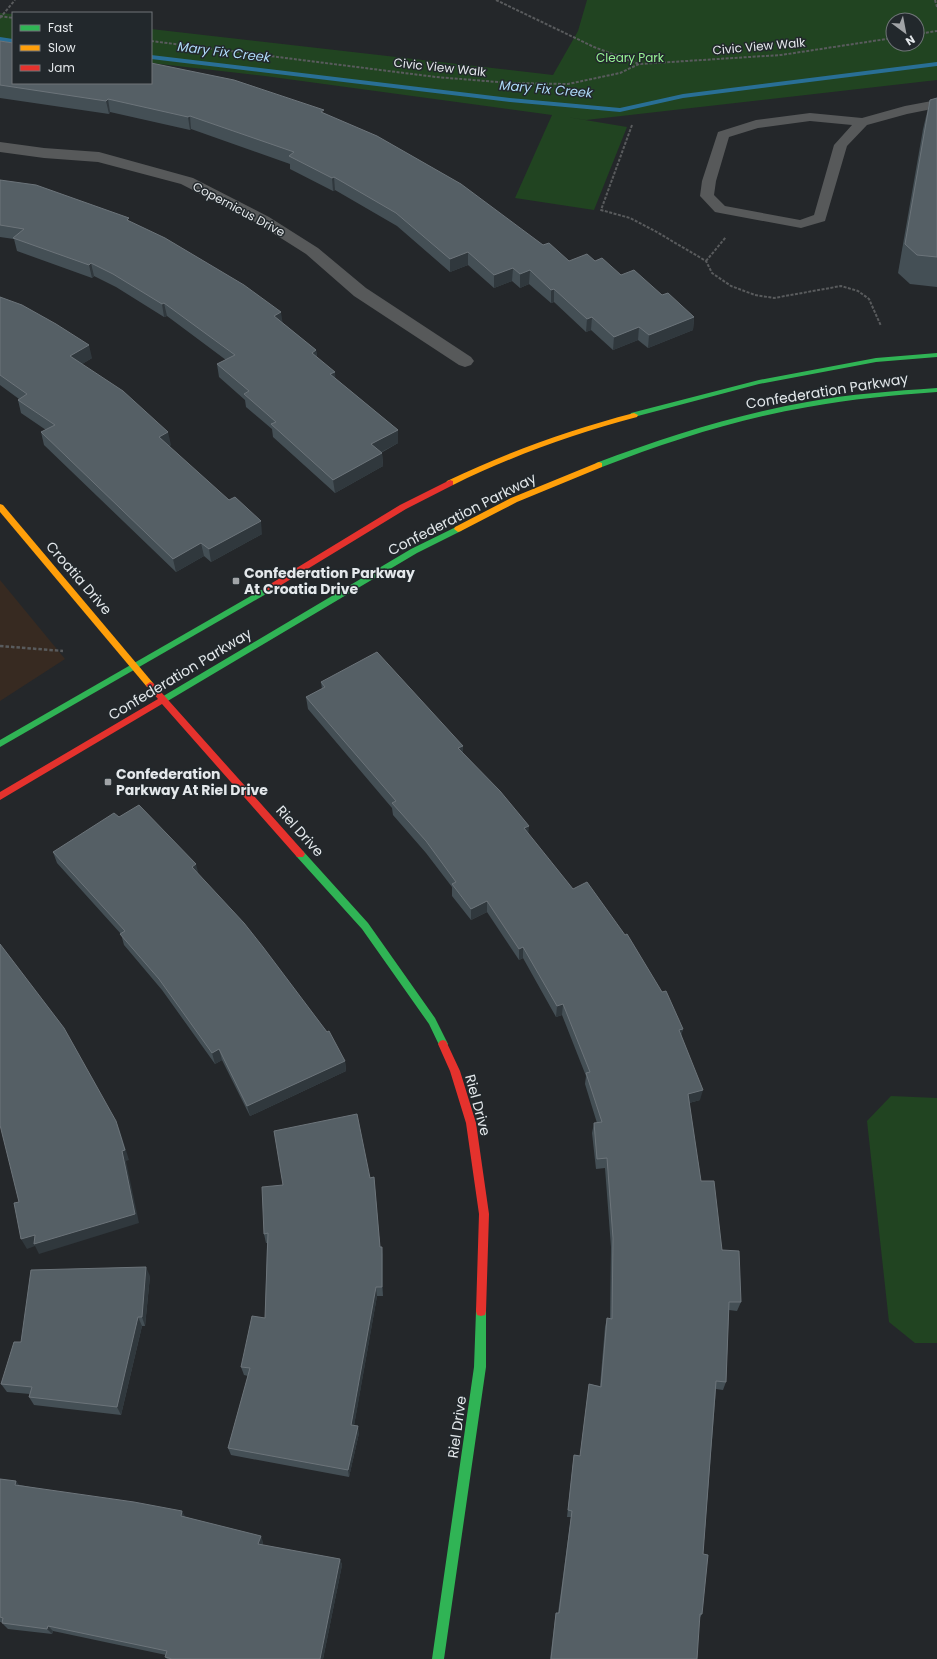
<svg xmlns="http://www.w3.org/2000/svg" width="937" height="1659" font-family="Poppins,sans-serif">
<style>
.commercial{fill:#372a21}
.green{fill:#214421;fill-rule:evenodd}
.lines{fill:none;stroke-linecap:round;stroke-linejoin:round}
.stream{fill:#296f96;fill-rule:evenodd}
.path-far1{stroke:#595b5d;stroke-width:2;stroke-dasharray:3 1.5;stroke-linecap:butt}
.path{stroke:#595b5d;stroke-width:2.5;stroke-dasharray:3.5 2;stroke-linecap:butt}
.lane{fill:#57595a;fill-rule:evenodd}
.street{fill:#57595a;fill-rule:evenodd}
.fast{fill:#30b455;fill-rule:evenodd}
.slow{fill:#ff9f0a;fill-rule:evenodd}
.jam{fill:#e5322d;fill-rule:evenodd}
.wall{fill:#444f55}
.shaded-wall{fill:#30383d}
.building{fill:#555f65;stroke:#6c747a}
.poi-dot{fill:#a1a4a7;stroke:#22282c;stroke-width:1.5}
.labels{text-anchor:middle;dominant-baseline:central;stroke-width:3;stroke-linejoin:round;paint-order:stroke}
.far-street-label{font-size:12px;fill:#e4e8eb;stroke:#22282c}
.far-park-label{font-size:12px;fill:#97f395;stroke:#22282c}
.far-water-label{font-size:13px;font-style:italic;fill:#add9f6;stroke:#22282c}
.street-label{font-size:14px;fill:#e4e8eb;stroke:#22282c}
.poi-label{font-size:14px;font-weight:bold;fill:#e4e8eb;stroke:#22282c;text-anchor:start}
</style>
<rect width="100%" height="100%" fill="#24272a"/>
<polygon class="commercial" points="0,580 65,659 0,701"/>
<g class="green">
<path d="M587 0H937V80L586 120 567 117 627 127 594 210 515 198 552 115 265 76 151 63V29L553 75 578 31ZM893 20H917V44H893Z"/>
<polygon points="0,13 13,14 13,48 0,45"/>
<polygon points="891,1096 937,1098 937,1343 915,1343 889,1322 867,1121"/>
</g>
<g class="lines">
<g class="stream">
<polygon points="0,37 13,39 13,43 0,41"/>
<polygon points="151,55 510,98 620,108 683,94 937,62 937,66 683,98 620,112 510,102 151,59"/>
</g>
<g class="path-far1">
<polyline points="496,0 594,47 639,64"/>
<polyline points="935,0 937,7"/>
<polyline points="0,16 13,18"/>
<polyline points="0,18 15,0"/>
<polyline points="917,34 937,31"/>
<polyline points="151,41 436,77 510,83 568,84 620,73 639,64 781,55 893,38"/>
<polyline points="632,125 601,210 630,218 655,231 706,261 712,273 731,286 755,295 774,298 841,286 858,291 869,299 881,326"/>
<polyline points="706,261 726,237"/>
</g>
<polyline class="path" points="0,646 63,651"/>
<path class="lane" d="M937 100V108L907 114 867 125 847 146 825 221 801 228 720 213 715 212 700 196 702 181 718 132 756 120 810 113 862 118 905 106ZM810 121 852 125 834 145 814 215 800 220 725 206 714 195 716 181 729 137 758 128Z"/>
<polygon class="street" points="0,142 44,148 99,152 193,178 269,217 318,248 366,288 471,357 474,361 471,365 465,367 459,365 354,296 306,254 257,223 181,184 98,162 44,158 0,152"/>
<g class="fast">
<polygon points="937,353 937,357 876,362 759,384 634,417 630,415 631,413 759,380 876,358"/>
<path d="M937 388V392C894 395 851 399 808 407 737 419 669 441 602 467H596L595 465 596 463C665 437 734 415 807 402 850 394 893 391 937 388Z"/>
<polygon points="458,526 462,529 461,531 417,553 166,702 160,702 159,700 160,698 411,549"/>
<polygon points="270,585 273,586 274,588 273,590 0,747 0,740"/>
<polygon points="300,850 303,851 368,923 435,1018 448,1044 446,1047 443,1048 440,1047 429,1024 362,929 297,857 295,854 297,851"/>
<polygon points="481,1306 485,1307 486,1311 486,1367 444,1659 432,1659 474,1367 476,1311 477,1307"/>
</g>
<g class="slow">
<path d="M634 413 638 415 637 417C573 434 512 456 453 485H447L446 483 447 481C508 452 569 430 634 413Z"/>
<polygon points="599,462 602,463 602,467 517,502 461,531 458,532 454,529 455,527 511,498"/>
<polygon points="0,504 3,505 153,683 154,685 153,687 147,687 0,512"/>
</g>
<g class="jam">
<polygon points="450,480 453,481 453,485 406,509 273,590 267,590 266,588 267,586 400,505"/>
<polygon points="150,682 153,683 303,851 305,854 303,857 297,857 162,704 0,800 0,792 158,699 146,685"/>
<polygon points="443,1040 446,1041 460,1071 476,1123 489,1214 486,1311 485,1315 481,1316 477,1315 476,1311 479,1214 466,1123 450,1071 438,1044 440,1041"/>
</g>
</g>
<g class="wall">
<polygon points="0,41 324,113 569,261 595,261 621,275 662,295 694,317 693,330 648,348 638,340 613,350 591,330 586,332 554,302 551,303 529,284 520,288 512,281 494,288 468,265 450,272 397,226 335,190 333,191 290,169 290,164 191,129 190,130 110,112 109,114 0,98"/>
<polygon points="937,98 937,287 910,284 898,273 923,129 930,100"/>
<polygon points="0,180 130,222 283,323 316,350 317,357 336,379 398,430 398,443 381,453 382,453 383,466 335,493 273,437 272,429 246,407 245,400 219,377 217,364 226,360 167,316 164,317 116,287 94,276 92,278 17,251 14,239 0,237"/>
<polygon points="0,297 92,358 82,364 171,445 169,446 262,534 211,562 204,556 176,572 44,445 41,432 46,430 21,413 18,400 19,399 0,385"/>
<polygon points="321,682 463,753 528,834 683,1029 681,1035 700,1100 689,1103 701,1181 722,1250 741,1302 737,1311 729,1310 726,1382 723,1390 716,1389 703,1554 702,1614 699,1619 697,1659 550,1659 555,1619 556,1613 558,1613 571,1517 567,1517 573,1462 574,1455 580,1456 589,1384 600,1386 605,1327 607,1318 610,1319 611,1247 605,1168 596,1169 592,1133 594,1123 597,1123 585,1084 586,1076 562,1015 556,1017 523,958 519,960 487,912 471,920 452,896 452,887 426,853 393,815 392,808 308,709 306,697 322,689"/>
<polygon points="119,817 199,875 345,1061 346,1071 250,1116 222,1060 215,1064 162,990 124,945 121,934 57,863 53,852"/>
<polygon points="374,1177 380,1247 383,1256 383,1296 377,1296 354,1425 359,1433 349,1477 231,1455 228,1448 248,1376 244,1375 241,1367 265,1318 267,1243 266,1243 264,1234 370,1178"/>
<polygon points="150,1276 145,1326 142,1326 121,1415 34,1405 29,1397 30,1394 7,1392 1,1384 21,1342"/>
<polygon points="0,1479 20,1485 186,1517 263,1542 262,1545 340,1559 342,1565 323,1659 167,1659 165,1657 166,1655 53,1631 52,1634 8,1629 2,1623 2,1622 0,1622"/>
</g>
<g class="shaded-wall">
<polygon points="108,99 110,112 109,114 106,101"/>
<polygon points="190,116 191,129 190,130 188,117"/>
<polygon points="334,177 335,190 333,191 332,178"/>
<polygon points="468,252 468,265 450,272 450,259"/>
<polygon points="91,263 94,276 92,278 89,265"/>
<polygon points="513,268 512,281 494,288 494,275"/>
<polygon points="530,270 529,284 520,288 520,274"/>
<polygon points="554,289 554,302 551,303 551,290"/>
<polygon points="164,303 167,316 164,317 162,304"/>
<polygon points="281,312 283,325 274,316"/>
<polygon points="592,317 591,330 586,332 587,319"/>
<polygon points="694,317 693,330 648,348 649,335"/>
<polygon points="639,327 638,340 613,350 614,337"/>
<polygon points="89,345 92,358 74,369 70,356"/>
<polygon points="316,350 318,364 312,353"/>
<polygon points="335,372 336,385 330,374"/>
<polygon points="398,430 398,443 372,457 371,444"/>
<polygon points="168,432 171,445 161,450 159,437"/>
<polygon points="382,453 383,466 335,493 333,480"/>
<polygon points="261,521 262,534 211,562 209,549"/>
<polygon points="201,543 204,556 176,572 173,559"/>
<polygon points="463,746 463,758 458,748"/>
<polygon points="529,826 528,838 524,828"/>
<polygon points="196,864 199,876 192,867"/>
<polygon points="487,901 487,912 471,920 471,909"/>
<polygon points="523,947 523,958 519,960 519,949"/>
<polygon points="563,1004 562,1015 556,1017 557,1006"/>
<polygon points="683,1029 680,1039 679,1030"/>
<polygon points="219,1049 222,1060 215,1064 212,1053"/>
<polygon points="345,1061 346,1071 250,1116 247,1106"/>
<polygon points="703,1090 700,1100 685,1104 688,1094"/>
<polygon points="116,1121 120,1131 129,1160 126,1161 139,1223 39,1254 35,1246 27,1249 21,1239 35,1235 122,1151"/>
<polygon points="382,1247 383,1256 383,1296 382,1287"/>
<polygon points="146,1267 150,1276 145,1326 142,1317"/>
<polygon points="376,1287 377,1296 353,1432 351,1425"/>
<polygon points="138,1317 142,1326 121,1415 117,1407"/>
<polygon points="358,1426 359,1433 349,1477 348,1470"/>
<polygon points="16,1481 22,1488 15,1485"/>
<polygon points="182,1511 186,1518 181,1516"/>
<polygon points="261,1536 263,1542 261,1550 258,1544"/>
<polygon points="340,1559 342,1565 323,1659 320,1659"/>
<polygon points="48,1626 53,1631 52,1634 47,1629"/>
</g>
<g class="building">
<polygon points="0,41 13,43 13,83 151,83 151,63 234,80 324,110 321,112 377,136 461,184 543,245 549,243 569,261 587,254 595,261 602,258 621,275 634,270 662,295 668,293 694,317 649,335 639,327 614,337 592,317 587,319 554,289 551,290 530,270 520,274 513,268 494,275 468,252 450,259 396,213 334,177 332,178 289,156 294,152 190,116 188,117 108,99 106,101 0,85"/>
<polygon points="937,98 937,257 917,255 905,244 930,100"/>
<polygon points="0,180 36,185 129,218 127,220 165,238 244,285 281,312 274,316 316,350 312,353 335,372 330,374 398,430 371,444 382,453 333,480 271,424 276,422 244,394 249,391 217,364 235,355 164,303 162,304 113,274 91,263 89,265 13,238 24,229 0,225"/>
<polygon points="0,297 22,305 56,324 89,345 70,356 123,391 168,432 159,437 229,500 235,497 261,521 209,549 201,543 173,559 41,432 55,425 18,400 27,394 0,375"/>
<polygon points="377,652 463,746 458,748 500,791 529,826 524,828 573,889 587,882 625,935 627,934 662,992 666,991 683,1029 679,1030 703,1090 688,1094 701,1181 714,1181 722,1250 739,1251 741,1302 729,1302 726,1382 716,1381 703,1554 708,1555 702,1614 700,1614 697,1659 551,1659 556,1613 559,1613 572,1511 568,1510 574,1455 580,1456 589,1384 601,1387 607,1318 612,1319 613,1238 607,1158 597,1159 594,1123 602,1122 586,1073 590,1072 563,1004 557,1006 523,947 519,949 487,901 471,909 452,884 456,882 426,841 392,803 396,801 306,697 325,687 321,682"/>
<polygon points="139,805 196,864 192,867 244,923 263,947 327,1032 329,1031 345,1061 247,1106 219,1049 212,1053 159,979 120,934 125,931 53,852 114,813 119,817"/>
<polygon points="0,944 64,1028 116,1121 125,1150 122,1151 135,1214 34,1244 35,1235 21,1239 14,1203 19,1202 0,1125"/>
<polygon points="357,1114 370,1178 374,1177 380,1247 382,1247 382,1287 376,1287 351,1425 358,1426 348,1470 228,1448 250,1368 241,1367 252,1316 265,1318 268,1233 264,1234 262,1187 283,1185 274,1131"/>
<polygon points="146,1267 142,1317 138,1317 117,1407 29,1397 32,1387 1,1384 14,1342 21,1342 31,1270"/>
<polygon points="0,1479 16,1481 15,1485 134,1502 182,1511 181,1516 261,1536 258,1544 340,1559 320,1659 172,1659 165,1657 167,1651 48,1626 47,1629 2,1623 3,1618 0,1617"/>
</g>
<g class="poi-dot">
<rect x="232" y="577" width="8" height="8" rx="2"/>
<rect x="104" y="778" width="8" height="8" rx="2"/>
</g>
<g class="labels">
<g class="far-street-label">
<text transform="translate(759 46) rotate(-5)">Civic View Walk</text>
<text transform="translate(440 67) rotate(6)">Civic View Walk</text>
<text transform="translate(239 209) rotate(28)">Copernicus Drive</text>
</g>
<g class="far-park-label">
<text x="630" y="57">Cleary Park</text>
</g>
<g class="far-water-label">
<text transform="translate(224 52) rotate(7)">Mary Fix Creek</text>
<text transform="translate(546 89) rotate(5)">Mary Fix Creek</text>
</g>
<g class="street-label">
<text transform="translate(827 391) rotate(-9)">Confederation Parkway</text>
<text transform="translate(462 514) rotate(-27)">Confederation Parkway</text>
<text transform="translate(79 578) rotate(49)">Croatia Drive</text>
<text transform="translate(180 674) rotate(-31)">Confederation Parkway</text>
<text transform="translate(300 831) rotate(48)">Riel Drive</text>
<text transform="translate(478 1105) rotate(75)">Riel Drive</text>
<text transform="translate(457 1427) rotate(-82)">Riel Drive</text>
</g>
<g class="poi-label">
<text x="244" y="573">Confederation Parkway<tspan x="244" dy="16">At Croatia Drive</tspan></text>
<text x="116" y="774">Confederation<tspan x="116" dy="16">Parkway At Riel Drive</tspan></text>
</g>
</g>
<rect x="12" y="12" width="140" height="72" fill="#22282c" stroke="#707578"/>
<rect x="20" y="25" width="20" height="6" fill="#30b455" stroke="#707578"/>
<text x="48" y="32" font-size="12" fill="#e4e8eb">Fast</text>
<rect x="20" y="45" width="20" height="6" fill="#ff9f0a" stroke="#707578"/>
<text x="48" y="52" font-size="12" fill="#e4e8eb">Slow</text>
<rect x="20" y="65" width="20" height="6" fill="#e5322d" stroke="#707578"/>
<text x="48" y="72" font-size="12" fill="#e4e8eb">Jam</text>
<g transform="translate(905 32) rotate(148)"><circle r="19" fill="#22282c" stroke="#707578"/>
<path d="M0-3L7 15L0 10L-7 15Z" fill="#a1a4a7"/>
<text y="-6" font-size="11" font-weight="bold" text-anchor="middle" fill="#e4e8eb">N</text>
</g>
</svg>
